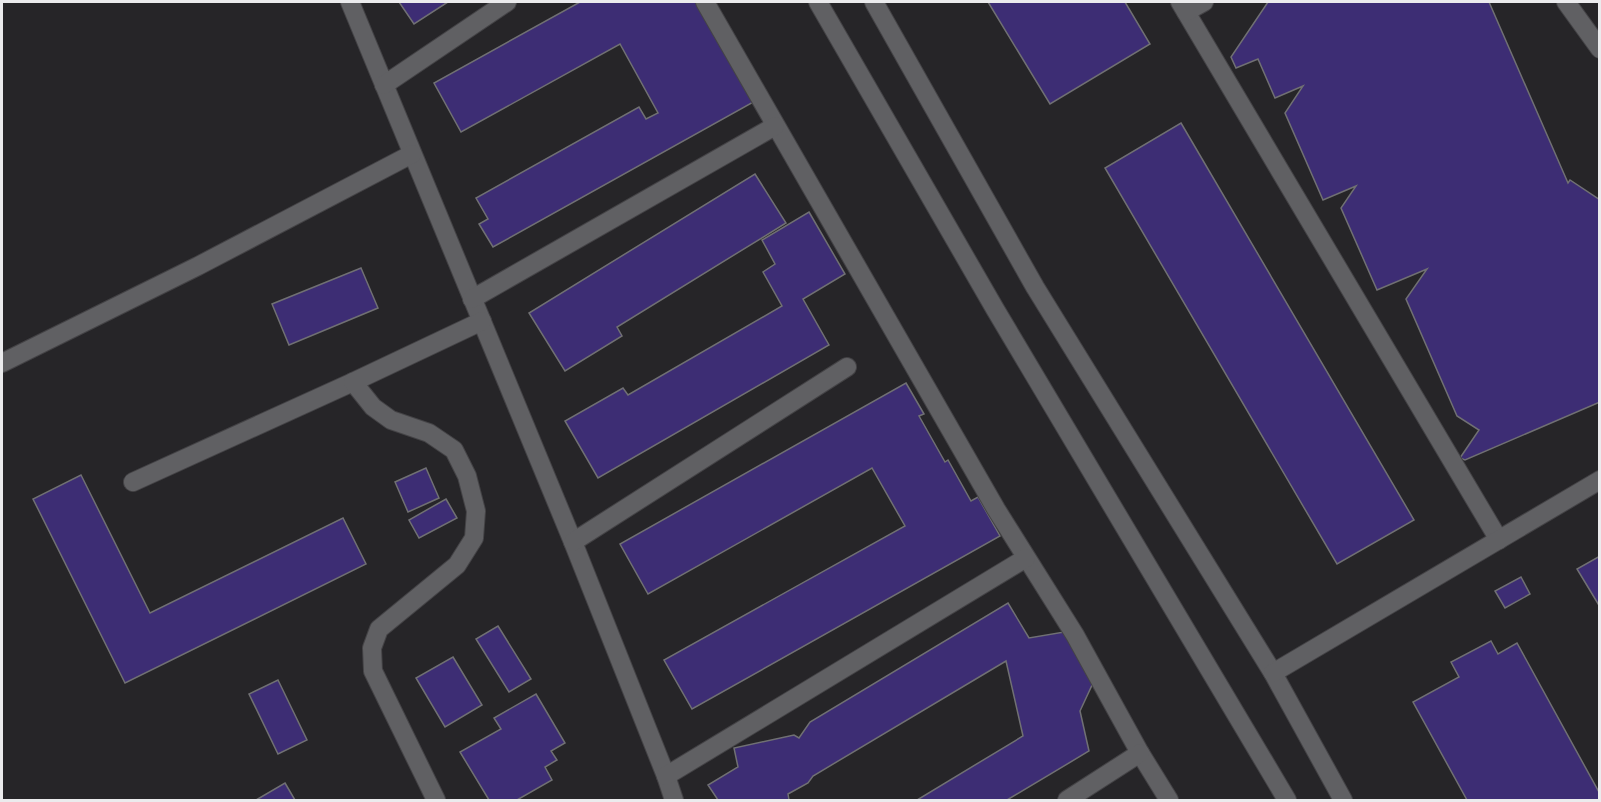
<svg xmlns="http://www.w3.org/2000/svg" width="1601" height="802" font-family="Ubuntu,sans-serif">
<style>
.building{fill:#3d2d74;stroke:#707073;stroke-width:1.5}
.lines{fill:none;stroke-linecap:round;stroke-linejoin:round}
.minor-casing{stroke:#444346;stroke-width:20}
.minor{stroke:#606063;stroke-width:18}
</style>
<rect width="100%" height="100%" fill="#262528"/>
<g class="building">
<polygon points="399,2 448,2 414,24"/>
<polygon points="580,2 699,2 757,100 493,247 479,224 488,219 476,198 639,107 646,119 658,113 620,44 461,132 434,83"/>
<polygon points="988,2 1125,2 1150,44 1050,104"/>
<polygon points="1268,2 1489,2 1568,183 1570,180 1600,200 1600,402 1465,460 1460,458 1479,430 1457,416 1406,299 1427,269 1377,290 1341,208 1356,186 1323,200 1285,113 1303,86 1275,98 1258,59 1236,68 1231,57"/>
<polygon points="1181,123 1414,520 1337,564 1105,168"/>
<polygon points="755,174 786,223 617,327 622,336 565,371 529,313"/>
<polygon points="809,212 845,274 803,299 829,345 598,478 565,421 623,388 628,395 782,306 763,272 775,264 762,240"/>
<polygon points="361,268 378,308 289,345 272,304"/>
<polygon points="906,383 924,414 919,416 945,462 948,460 971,501 978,497 1000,536 692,709 664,660 905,526 872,468 648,594 620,544"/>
<polygon points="426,468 439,498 408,512 395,482"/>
<polygon points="81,475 150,613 343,518 366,564 125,683 33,499"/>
<polygon points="446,499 457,518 419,538 409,520"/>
<polygon points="1600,556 1600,607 1577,569"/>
<polygon points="1521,577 1530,594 1505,608 1495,591"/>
<polygon points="1008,603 1029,638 1064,632 1093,683 1080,711 1089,751 1007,800 917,800 1023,736 1006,661 813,776 808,783 788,794 789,800 718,800 708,785 738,767 734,748 794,735 799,738 810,722"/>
<polygon points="498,626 531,679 509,692 476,639"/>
<polygon points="1491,641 1498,654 1517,643 1600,794 1600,800 1467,800 1413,702 1459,677 1451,662"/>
<polygon points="453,657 482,705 445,727 416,678"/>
<polygon points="278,680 307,740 278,754 249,694"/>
<polygon points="536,694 565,743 551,751 557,760 545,767 552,780 517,800 489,800 460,752 501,729 494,718"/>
<polygon points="285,783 295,800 256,800"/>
</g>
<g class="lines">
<g class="minor-casing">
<g id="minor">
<polyline points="350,2 573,542 666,776 674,800"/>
<polyline points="705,2 996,509 1075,635 1140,753 1169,800"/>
<polyline points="818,2 995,309 1287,800"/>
<polyline points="874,2 1035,287 1273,673 1343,800"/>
<polyline points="1180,2 1499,540"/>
<polyline points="1566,2 1600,49"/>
<polyline points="1186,12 1204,2"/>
<polyline points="384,85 507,2"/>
<polyline points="472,299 775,126"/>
<polyline points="2,363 198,266 412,154"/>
<polyline points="133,482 353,382"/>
<polyline points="573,542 847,367"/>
<polyline points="1273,673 1600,480"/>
<polyline points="666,776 1026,558"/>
<polyline points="436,800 373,671 372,648 379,629 457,565 474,538 476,511 467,476 454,450 429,433 391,420 373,407 353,382 482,321"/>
<polyline points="1067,800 1140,753"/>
</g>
</g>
<use href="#minor" class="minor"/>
</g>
<rect width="1601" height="802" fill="none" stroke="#ebebed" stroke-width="6"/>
</svg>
